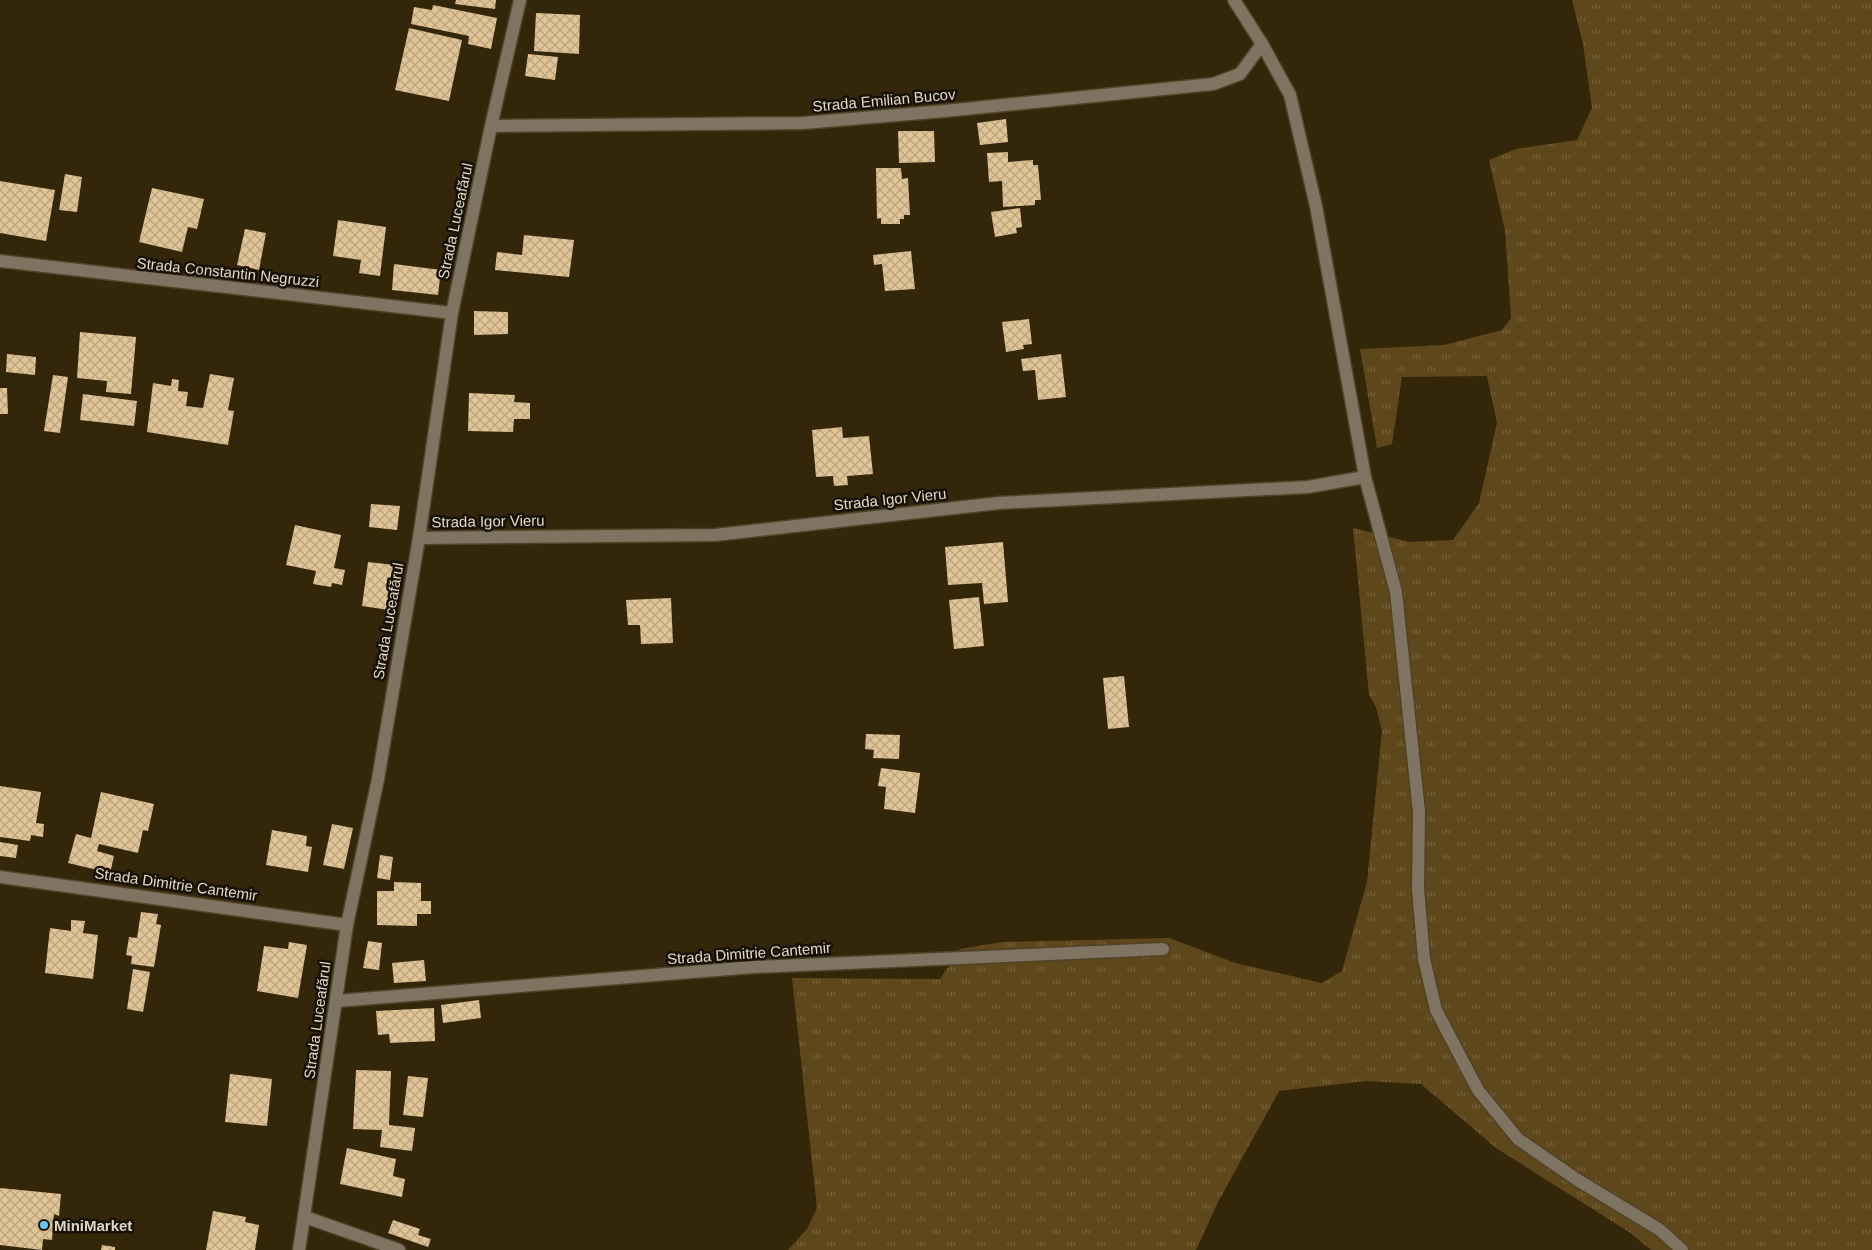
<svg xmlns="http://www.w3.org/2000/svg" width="1872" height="1250" font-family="Helvetica,sans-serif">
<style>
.grass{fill:url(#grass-tufts)}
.building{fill:url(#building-cross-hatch)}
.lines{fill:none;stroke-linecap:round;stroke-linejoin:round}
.minor-casing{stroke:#504227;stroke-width:15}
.minor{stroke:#7f7461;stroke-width:12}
.poi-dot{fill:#68c4f0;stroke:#171005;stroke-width:2}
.labels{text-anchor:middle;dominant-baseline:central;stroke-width:5;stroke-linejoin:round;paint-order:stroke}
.street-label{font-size:15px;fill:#e1d7c7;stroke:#171005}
.poi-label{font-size:15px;font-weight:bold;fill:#e1d7c7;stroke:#171005;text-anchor:start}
</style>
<defs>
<pattern id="grass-tufts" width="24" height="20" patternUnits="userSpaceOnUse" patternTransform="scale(1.25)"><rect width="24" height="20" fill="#5e471b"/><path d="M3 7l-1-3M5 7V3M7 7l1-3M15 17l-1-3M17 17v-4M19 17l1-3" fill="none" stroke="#75613b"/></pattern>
<pattern id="building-cross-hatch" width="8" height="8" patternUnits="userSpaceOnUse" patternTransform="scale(1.25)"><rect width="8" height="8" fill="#e0c495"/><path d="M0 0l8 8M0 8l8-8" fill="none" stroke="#b9a37f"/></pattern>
</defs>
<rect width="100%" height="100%" fill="#342609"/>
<polygon class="grass" points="1572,0 1872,0 1872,1250 1651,1250 1629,1232 1496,1148 1421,1084 1366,1081 1279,1091 1218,1202 1196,1250 788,1250 807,1229 817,1208 792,978 940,979 960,949 1002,942 1169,938 1235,963 1322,983 1342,971 1367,882 1382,731 1376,707 1369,695 1353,528 1410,542 1453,540 1479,503 1497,423 1487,376 1402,377 1392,444 1377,448 1360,349 1444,345 1502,330 1511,318 1505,231 1489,160 1516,149 1577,140 1592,108 1583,44"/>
<g class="building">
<polygon points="456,0 496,0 495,9 455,4"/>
<polygon points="433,5 497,18 491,49 468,44 469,36 411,24 414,7 432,10"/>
<polygon points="536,13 580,15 579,54 534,51"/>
<polygon points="409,28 462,40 449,101 395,90"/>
<polygon points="528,54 558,57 555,80 525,76"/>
<polygon points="1006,119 1008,142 980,145 977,123"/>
<polygon points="898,131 934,131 935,162 899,163"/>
<polygon points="1008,152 1008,162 1033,160 1033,165 1038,165 1041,200 1035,200 1035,205 1003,207 1002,181 989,182 987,153"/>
<polygon points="876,168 901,168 902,179 908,178 910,215 904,215 904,219 900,219 900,224 881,224 881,218 877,219"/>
<polygon points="65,174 82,177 77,212 59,210"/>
<polygon points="0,181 55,190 46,241 0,233"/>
<polygon points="152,188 204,199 197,229 188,227 182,252 139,242"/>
<polygon points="1020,208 1022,227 1016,228 1017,233 995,237 991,212"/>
<polygon points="338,220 386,227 380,276 359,273 361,260 333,256"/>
<polygon points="245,229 266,233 259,270 237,265"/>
<polygon points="524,235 574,240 569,277 495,270 497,252 522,255"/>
<polygon points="911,251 915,289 885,291 882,264 874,265 873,255"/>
<polygon points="394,264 441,270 438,295 392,290"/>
<polygon points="474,311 508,312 508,334 474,335"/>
<polygon points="1029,319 1032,344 1023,345 1024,349 1006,352 1002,322"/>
<polygon points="80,332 136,337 131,394 106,392 107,381 77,378"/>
<polygon points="7,354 36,357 35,375 6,372"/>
<polygon points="1061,354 1066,397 1038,400 1035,370 1023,371 1021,359"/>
<polygon points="210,374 234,378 228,410 234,411 228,445 147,432 153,383 171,386 172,379 179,380 178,391 188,392 186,406 203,408"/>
<polygon points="53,375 68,377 60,433 44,431"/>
<polygon points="0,388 7,388 8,414 0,414"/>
<polygon points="469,393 515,395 514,402 530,403 530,419 514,419 513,432 468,431"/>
<polygon points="83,394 137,401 134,426 80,420"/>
<polygon points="842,427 843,438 869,436 873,474 847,476 848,485 834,486 833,476 816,477 812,430"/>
<polygon points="371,504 400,506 397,530 369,527"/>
<polygon points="295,525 341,535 334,568 345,570 342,585 332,583 331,587 313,584 316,571 286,565"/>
<polygon points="1003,542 1008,602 984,604 982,583 948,585 945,547"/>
<polygon points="368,562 395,565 389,610 362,606"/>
<polygon points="979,597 984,646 954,649 949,600"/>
<polygon points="671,598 673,643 641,644 640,625 628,625 626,600"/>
<polygon points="1124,676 1129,727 1108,729 1103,678"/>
<polygon points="866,734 900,735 899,759 873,758 874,750 865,749"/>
<polygon points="881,768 920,773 915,813 884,809 886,787 878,786"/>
<polygon points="0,786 41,792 36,823 44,824 43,837 31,835 30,841 0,837"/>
<polygon points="101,792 154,804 148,831 143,830 138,853 99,844 97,851 114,856 110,873 68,863 76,834 91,838"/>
<polygon points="332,824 353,828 344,869 323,865"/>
<polygon points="272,830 307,836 306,846 312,847 308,872 266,865"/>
<polygon points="0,842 18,845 16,858 0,856"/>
<polygon points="380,855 393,857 390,880 377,878"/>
<polygon points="394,882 421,883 421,901 431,901 431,914 417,914 417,926 377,925 377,891 394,891"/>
<polygon points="141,912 158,914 156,924 161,925 154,967 131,964 132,956 126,955 129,937 137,938"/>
<polygon points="71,920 85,921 83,933 98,935 93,979 45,973 50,928 71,931"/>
<polygon points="368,941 382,943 379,970 363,968"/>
<polygon points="289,942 307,945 298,998 257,991 264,946 288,949"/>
<polygon points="424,960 426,981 394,983 392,963"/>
<polygon points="133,969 150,972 143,1012 127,1009"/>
<polygon points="479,1000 481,1018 443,1023 441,1005"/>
<polygon points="434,1008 435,1041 390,1043 389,1034 378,1035 376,1011"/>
<polygon points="356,1070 391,1071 389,1125 415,1128 412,1151 380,1147 382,1130 353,1129"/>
<polygon points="230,1074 272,1079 267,1126 225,1122"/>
<polygon points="408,1076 428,1078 423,1117 403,1115"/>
<polygon points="347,1148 396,1159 393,1176 405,1179 402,1197 340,1184"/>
<polygon points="0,1188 61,1194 59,1216 54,1214 52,1240 43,1239 42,1250 0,1245"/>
<polygon points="213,1211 246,1217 245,1222 259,1225 255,1250 206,1250"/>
<polygon points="393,1220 420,1229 418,1235 431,1239 428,1247 388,1233"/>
<polygon points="102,1245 115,1247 115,1250 101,1250"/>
</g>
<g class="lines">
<g class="minor-casing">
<g id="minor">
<polyline points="1234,0 1262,44 1290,95 1316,206 1365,477 1396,592 1419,812 1418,888 1424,959 1436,1010 1478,1090 1518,1139 1576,1179 1660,1230 1682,1250"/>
<polyline points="491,126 803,123 945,111 1213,84 1240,74 1262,44"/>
<polyline points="0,261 452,313"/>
<polyline points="419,538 715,535 999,503 1308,487 1365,477"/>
<polyline points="0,877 347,925"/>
<polyline points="337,1001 754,967 1163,949"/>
<polyline points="305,1217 399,1250"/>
<polyline points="299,1250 347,925 378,779 419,538 452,313 491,126 520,0"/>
</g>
</g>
<use href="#minor" class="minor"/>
</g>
<circle class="poi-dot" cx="44" cy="1225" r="5"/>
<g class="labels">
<g class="street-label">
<text transform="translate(884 100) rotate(-5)">Strada Emilian Bucov</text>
<text transform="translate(455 221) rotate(-78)">Strada Luceafărul</text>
<text transform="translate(228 272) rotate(6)">Strada Constantin Negruzzi</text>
<text transform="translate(890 499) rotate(-6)">Strada Igor Vieru</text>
<text transform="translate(488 521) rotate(-1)">Strada Igor Vieru</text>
<text transform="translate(388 621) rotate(-80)">Strada Luceafărul</text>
<text transform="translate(176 884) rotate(8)">Strada Dimitrie Cantemir</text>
<text transform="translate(749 953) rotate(-4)">Strada Dimitrie Cantemir</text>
<text transform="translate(317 1020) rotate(-82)">Strada Luceafărul</text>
</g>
<g class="poi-label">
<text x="54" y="1225">MiniMarket</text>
</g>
</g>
</svg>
